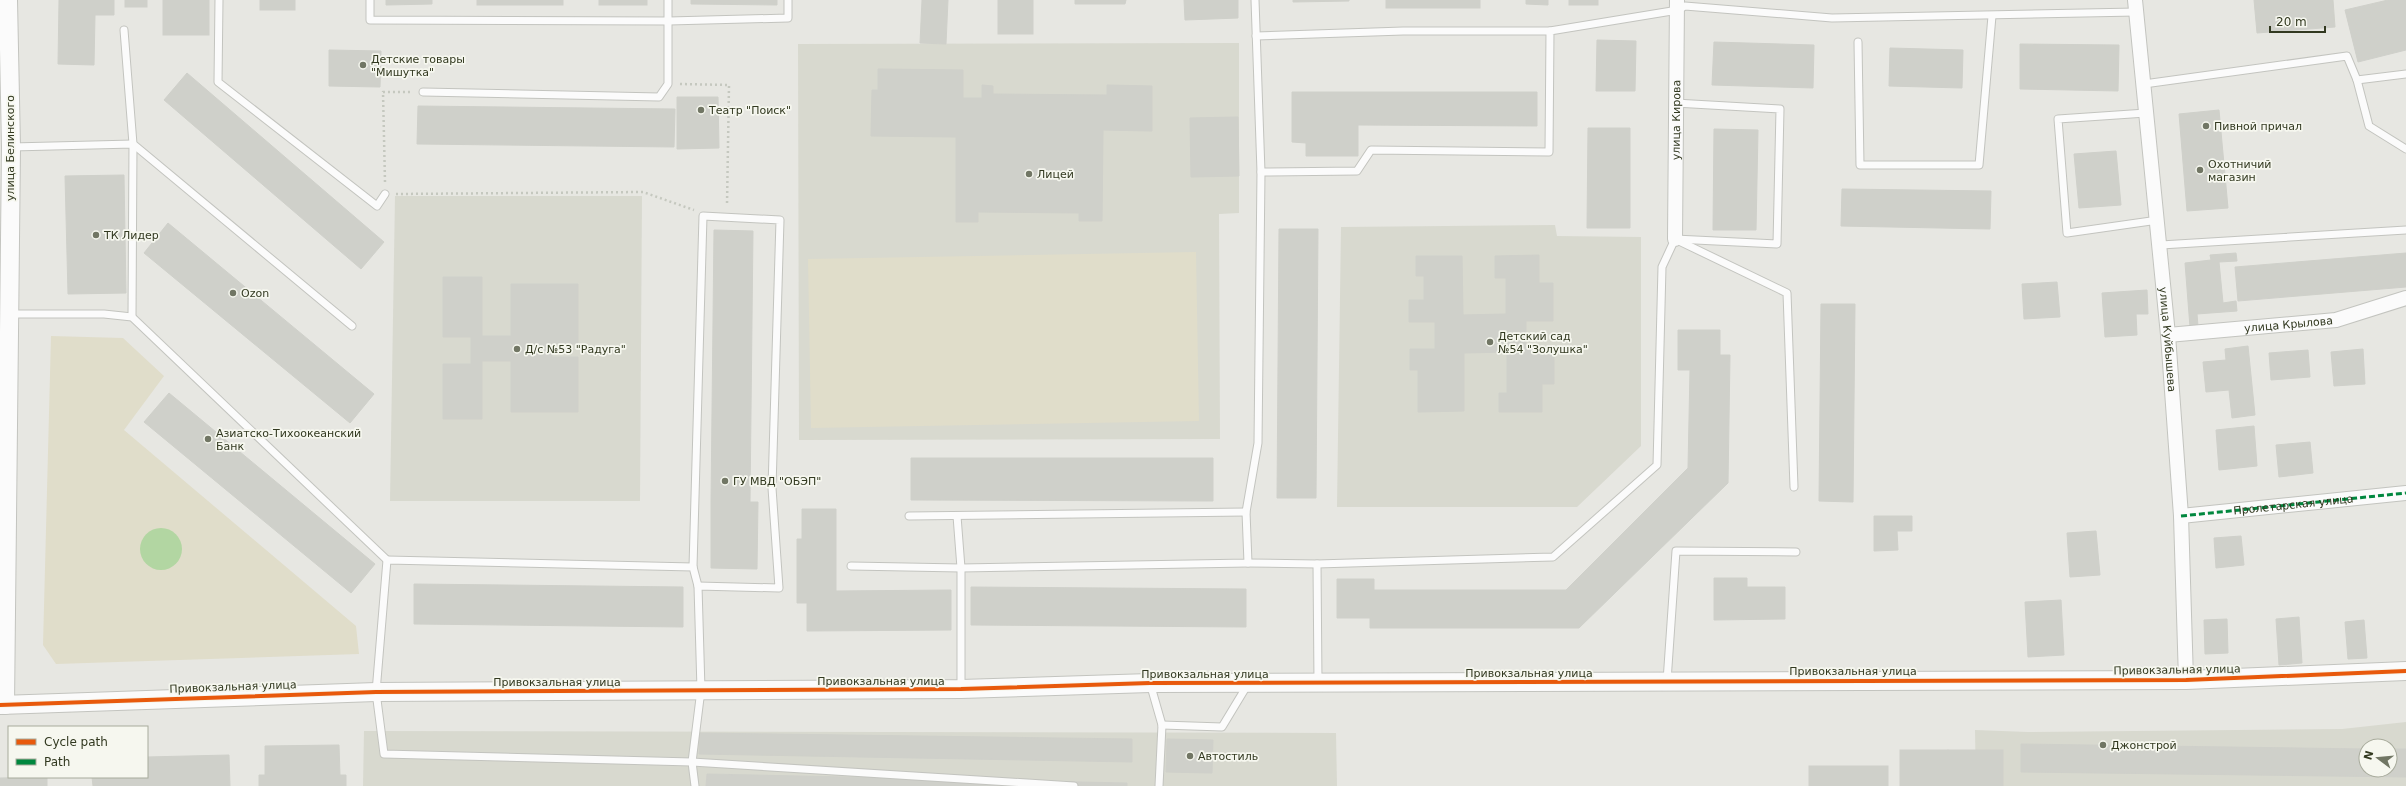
<svg xmlns="http://www.w3.org/2000/svg" width="2406" height="786" font-family="'DejaVu Sans',sans-serif">
<style>
.built{fill:#d8d9cf;fill-rule:evenodd}
.green{fill:#e0ddca}
.water{fill:#b2d6a2}
.building{fill:#cfd0ca;stroke:#cfd0ca}
.lines{fill:none;stroke-linecap:round;stroke-linejoin:round}
.service-casing{stroke:#c3c4bf;stroke-width:9}
.minor-casing{stroke:#c3c4bf;stroke-width:16}
.tertiary-casing{stroke:#c3c4bf;stroke-width:20}
.path{stroke:#c5c8bf;stroke-width:2.5;stroke-dasharray:2 3;stroke-linecap:butt}
.service{stroke:#fbfbfb;stroke-width:7}
.minor{stroke:#fbfbfb;stroke-width:14}
.tertiary{stroke:#fbfbfb;stroke-width:18}
.quiet{stroke:#00873e;stroke-width:3;stroke-dasharray:6 3;stroke-linecap:butt}
.cycleway-casing{stroke:#f6f7ef;stroke-width:6}
.cycleway{stroke:#e8590c;stroke-width:4}
.poi-dot{fill:#717664;stroke:#f6f7ef;stroke-width:1.5}
.labels{text-anchor:middle;dominant-baseline:central;stroke-width:3.5;stroke-linejoin:round;paint-order:stroke}
.poi-label{font-size:11px;fill:#323920;stroke:#f6f7ef;text-anchor:start}
.street-label{font-size:11px;fill:#323920;stroke:#f6f7ef}
</style>
<rect width="100%" height="100%" fill="#e7e7e2"/>
<g class="built">
<polygon points="1239,43 1239,213 1219,214 1220,439 799,440 798,44"/>
<polygon points="395,196 642,196 640,501 390,501"/>
<polygon points="1555,225 1557,236 1641,237 1641,446 1577,507 1337,507 1341,227"/>
<path d="M2406 722V786H1976L1975 730 2028 732 2342 729ZM2366 746H2390V770H2366Z"/>
<polygon points="364,731 1336,733 1337,786 363,786"/>
</g>
<g class="green">
<polygon points="1196,252 1199,421 811,428 808,259"/>
<polygon points="51,336 123,338 164,376 124,430 356,626 359,654 56,664 43,645"/>
</g>
<circle class="water" cx="161" cy="549" r="21"/>
<g class="building">
<polygon points="59,0 114,0 114,15 95,15 94,65 58,64"/>
<rect x="125" y="0" width="22" height="7"/>
<rect x="163" y="0" width="46" height="35"/>
<rect x="260" y="0" width="35" height="10"/>
<polygon points="386,0 432,0 432,4 386,5"/>
<rect x="477" y="0" width="86" height="5"/>
<rect x="599" y="0" width="48" height="5"/>
<polygon points="691,0 777,0 777,5 691,4"/>
<polygon points="922,0 948,0 946,44 920,43"/>
<rect x="998" y="0" width="35" height="34"/>
<polygon points="1075,0 1126,0 1125,4 1075,4"/>
<polygon points="1184,0 1238,0 1238,18 1185,20"/>
<polygon points="1293,0 1349,0 1349,1 1293,2"/>
<rect x="1386" y="0" width="94" height="8"/>
<polygon points="1526,0 1548,0 1548,5 1526,4"/>
<rect x="1569" y="0" width="29" height="5"/>
<polygon points="2254,0 2333,0 2335,27 2257,33"/>
<polygon points="2388,0 2406,0 2406,50 2358,62 2345,10"/>
<polygon points="1597,40 1636,41 1635,91 1596,91"/>
<polygon points="1714,42 1814,45 1813,88 1712,85"/>
<polygon points="2020,44 2119,45 2118,91 2020,89"/>
<polygon points="1890,48 1963,50 1962,88 1889,86"/>
<polygon points="329,50 381,51 380,87 329,86"/>
<polygon points="878,69 963,70 963,98 982,98 982,85 993,86 993,94 1107,95 1107,85 1152,86 1152,131 1103,130 1102,221 1079,221 1079,213 978,212 978,222 956,222 956,137 871,136 872,90 878,90"/>
<polygon points="187,73 384,242 361,269 164,100"/>
<polygon points="1292,92 1358,92 1358,156 1306,156 1306,143 1292,142"/>
<polygon points="1358,92 1537,92 1537,126 1358,125"/>
<polygon points="677,97 718,97 719,148 677,149"/>
<polygon points="418,106 675,109 674,147 417,144"/>
<polygon points="2219,110 2228,208 2187,211 2179,114"/>
<polygon points="1238,117 1239,176 1191,177 1190,118"/>
<polygon points="1588,128 1630,128 1630,228 1587,228"/>
<polygon points="1714,129 1758,130 1756,230 1713,230"/>
<polygon points="2116,151 2121,205 2079,208 2074,154"/>
<polygon points="124,175 126,293 68,294 65,176"/>
<polygon points="1842,189 1991,191 1990,229 1841,226"/>
<polygon points="168,223 374,394 350,423 144,253"/>
<polygon points="1279,229 1318,229 1316,498 1277,498"/>
<polygon points="714,230 753,231 750,502 711,502"/>
<polygon points="2236,253 2237,261 2219,262 2223,303 2236,301 2237,311 2197,314 2198,326 2190,327 2185,263 2211,260 2210,255"/>
<polygon points="2406,253 2406,287 2238,301 2235,267"/>
<polygon points="1539,255 1539,283 1553,283 1553,321 1526,321 1526,347 1554,347 1554,384 1542,384 1542,412 1499,412 1499,393 1507,393 1507,352 1464,353 1464,411 1418,412 1418,370 1410,370 1410,349 1435,349 1435,322 1409,322 1409,300 1424,300 1424,276 1416,276 1416,256 1462,256 1463,315 1506,314 1506,278 1495,278 1495,256"/>
<polygon points="443,277 482,277 482,336 511,336 511,284 578,284 578,344 552,344 552,357 578,357 578,412 511,412 511,361 482,361 482,419 443,419 443,364 471,364 471,337 443,337"/>
<polygon points="2057,282 2060,317 2024,319 2022,284"/>
<polygon points="2147,290 2148,314 2136,314 2137,335 2105,337 2102,293"/>
<polygon points="1821,304 1855,304 1853,502 1819,501"/>
<polygon points="1678,330 1720,330 1720,355 1730,355 1728,483 1579,628 1370,628 1370,618 1337,618 1337,579 1374,579 1374,590 1566,590 1688,468 1690,370 1678,370"/>
<polygon points="2248,346 2255,415 2232,418 2229,390 2206,392 2203,362 2226,360 2225,349"/>
<polygon points="2363,349 2365,384 2334,386 2331,352"/>
<polygon points="2308,350 2310,377 2271,380 2269,353"/>
<polygon points="169,393 375,564 351,593 144,422"/>
<polygon points="2254,426 2257,466 2219,470 2216,430"/>
<polygon points="2310,442 2313,473 2279,477 2276,445"/>
<polygon points="911,458 1213,458 1213,501 911,500"/>
<polygon points="711,502 758,502 757,569 711,568"/>
<polygon points="802,509 836,509 836,591 951,590 951,630 807,631 807,603 797,603 797,539 802,539"/>
<polygon points="1874,516 1912,516 1912,531 1897,531 1898,550 1874,551"/>
<polygon points="2096,531 2100,575 2070,577 2067,533"/>
<polygon points="2241,536 2244,565 2216,568 2214,538"/>
<polygon points="1714,578 1747,578 1747,587 1785,587 1785,619 1714,620"/>
<polygon points="414,584 683,587 683,627 414,624"/>
<polygon points="971,587 1246,589 1246,627 971,625"/>
<polygon points="2061,600 2064,655 2028,657 2025,602"/>
<polygon points="2299,617 2302,663 2279,665 2276,619"/>
<polygon points="2227,619 2228,653 2205,654 2204,620"/>
<polygon points="2364,620 2367,658 2348,659 2345,622"/>
<polygon points="700,733 1132,739 1132,762 699,754"/>
<polygon points="1167,739 1213,740 1212,773 1166,772"/>
<polygon points="2021,744 2366,749 2366,770 2390,770 2390,749 2406,749 2406,777 2021,772"/>
<polygon points="339,745 340,775 346,775 346,786 259,786 259,775 265,775 265,746"/>
<rect x="1900" y="750" width="48" height="36"/>
<rect x="1948" y="750" width="29" height="36"/>
<rect x="1977" y="750" width="26" height="36"/>
<polygon points="229,755 230,786 93,786 92,777 147,777 147,757"/>
<rect x="1809" y="766" width="79" height="20"/>
<polygon points="707,774 1127,783 1127,786 706,786"/>
<polygon points="47,777 47,786 0,786 0,778"/>
</g>
<g class="lines">
<g class="service-casing">
<g id="service">
<polyline points="219,0 218,82 377,206 385,194"/>
<polyline points="370,0 370,20 669,21 788,18 788,0"/>
<polyline points="124,30 133,144 352,326"/>
<polyline points="1256,36 1403,31 1550,31"/>
<polyline points="1858,42 1860,165 1979,165 1992,16"/>
<polyline points="2357,80 2369,126 2406,149"/>
<polyline points="2144,84 2347,56 2357,80 2406,74"/>
<polyline points="423,92 659,97 668,84 668,0"/>
<polyline points="2146,113 2058,119 2067,233 2158,220"/>
<polyline points="12,147 133,144 132,317"/>
<polyline points="1261,172 1357,171 1371,150 1549,152 1550,31 1678,10 1685,6 1832,18 2136,12"/>
<polyline points="1675,239 1777,244 1780,109 1675,103"/>
<polyline points="1679,241 1787,293 1794,487"/>
<polyline points="2161,245 2406,230"/>
<polyline points="10,314 104,314 132,317 387,560"/>
<polyline points="909,516 1246,512"/>
<polyline points="957,516 961,568 961,689"/>
<polyline points="1248,563 1317,564 1553,557 1657,465 1662,267 1675,239"/>
<polyline points="1317,564 1318,683"/>
<polyline points="851,566 961,568 1248,563 1246,512 1258,443 1261,172 1255,0"/>
<polyline points="693,567 703,216 780,220 772,488 779,588 698,586 701,690 692,762 695,786"/>
<polyline points="698,586 693,567 387,560 376,692 384,754 692,762 1074,786"/>
<polyline points="1667,681 1676,551 1796,552"/>
<polyline points="1150,683 1162,725 1159,786"/>
<polyline points="1162,725 1222,727 1248,684"/>
</g>
</g>
<g class="minor-casing">
<g id="minor">
<path id="s1" d="M2135 0 2168 335 2181 516 2186 680"/>
<path id="s2" d="M1675 239 1677 0"/>
<path id="s3" d="M2168 335 2336 320 2406 298"/>
<path id="s4" d="M2181 516 2406 493"/>
</g>
</g>
<g class="tertiary-casing">
<g id="tertiary">
<polyline points="0,705 376,692 961,689 1150,683 2186,680 2406,671"/>
<polyline points="5,705 11,147 8,0"/>
</g>
</g>
<g class="path">
<polyline points="680,84 729,85 727,205"/>
<polyline points="385,182 383,92 412,92"/>
<polyline points="396,194 643,192 694,210"/>
</g>
<use href="#service" class="service"/>
<use href="#minor" class="minor"/>
<use href="#tertiary" class="tertiary"/>
<polyline class="quiet" points="2181,516 2406,493"/>
<g class="cycleway-casing">
<polyline id="cycleway" points="0,705 376,692 961,689 1150,683 2186,680 2406,671"/>
</g>
<use href="#cycleway" class="cycleway"/>
</g>
<g class="poi-dot">
<circle cx="363" cy="65" r="4"/>
<circle cx="701" cy="110" r="4"/>
<circle cx="2206" cy="126" r="4"/>
<circle cx="2200" cy="170" r="4"/>
<circle cx="1029" cy="174" r="4"/>
<circle cx="96" cy="235" r="4"/>
<circle cx="233" cy="293" r="4"/>
<circle cx="1490" cy="342" r="4"/>
<circle cx="517" cy="349" r="4"/>
<circle cx="208" cy="439" r="4"/>
<circle cx="725" cy="481" r="4"/>
<circle cx="2103" cy="745" r="4"/>
<circle cx="1190" cy="756" r="4"/>
</g>
<g class="labels">
<g class="poi-label">
<text x="371" y="59">Детские товары<tspan x="371" dy="13">"Мишутка"</tspan></text>
<text x="709" y="110">Театр "Поиск"</text>
<text x="2214" y="126">Пивной причал</text>
<text x="2208" y="164">Охотничий<tspan x="2208" dy="13">магазин</tspan></text>
<text x="1037" y="174">Лицей</text>
<text x="104" y="235">ТК Лидер</text>
<text x="241" y="293">Ozon</text>
<text x="1498" y="336">Детский сад<tspan x="1498" dy="13">№54 "Золушка"</tspan></text>
<text x="525" y="349">Д/с №53 "Радуга"</text>
<text x="216" y="433">Азиатско-Тихоокеанский<tspan x="216" dy="13">Банк</tspan></text>
<text x="733" y="481">ГУ МВД "ОБЭП"</text>
<text x="2111" y="745">Джонстрой</text>
<text x="1198" y="756">Автостиль</text>
</g>
<g class="street-label">
<text stroke="none"><textPath href="#s2" startOffset="119">улица Кирова</textPath></text>
<text transform="translate(10 148) rotate(-90)">улица Белинского</text>
<text stroke="none"><textPath href="#s3" startOffset="121">улица Крылова</textPath></text>
<text stroke="none"><textPath href="#s1" startOffset="341">улица Куйбышева</textPath></text>
<text stroke="none"><textPath href="#s4" startOffset="113">Пролетарская улица</textPath></text>
<text transform="translate(2177 670) rotate(-1)">Привокзальная улица</text>
<text x="1853" y="671">Привокзальная улица</text>
<text x="1529" y="673">Привокзальная улица</text>
<text x="1205" y="674">Привокзальная улица</text>
<text x="881" y="681">Привокзальная улица</text>
<text x="557" y="682">Привокзальная улица</text>
<text transform="translate(233 687) rotate(-2)">Привокзальная улица</text>
</g>
</g>
<rect x="8" y="726" width="140" height="52" fill="#f6f7ef" stroke="#a8ab9c"/>
<rect x="16" y="739" width="20" height="6" fill="#e8590c" stroke="#a8ab9c"/>
<text x="44" y="746" font-size="12" fill="#323920">Cycle path</text>
<rect x="16" y="759" width="20" height="6" fill="#00873e" stroke="#a8ab9c"/>
<text x="44" y="766" font-size="12" fill="#323920">Path</text>
<g transform="translate(2378 758) rotate(286)"><circle r="19" fill="#f6f7ef" stroke="#a8ab9c"/>
<path d="M0-3L7 15L0 10L-7 15Z" fill="#717664"/>
<text y="-6" font-size="11" font-weight="bold" text-anchor="middle" fill="#323920">N</text>
</g>
<path d="M2270 26v6h55v-6" fill="none" stroke="#323920" stroke-width="2"/>
<text x="2276" y="26" font-size="12" fill="#323920" stroke="#f6f7ef" stroke-width="3" paint-order="stroke">20 m</text>
</svg>
